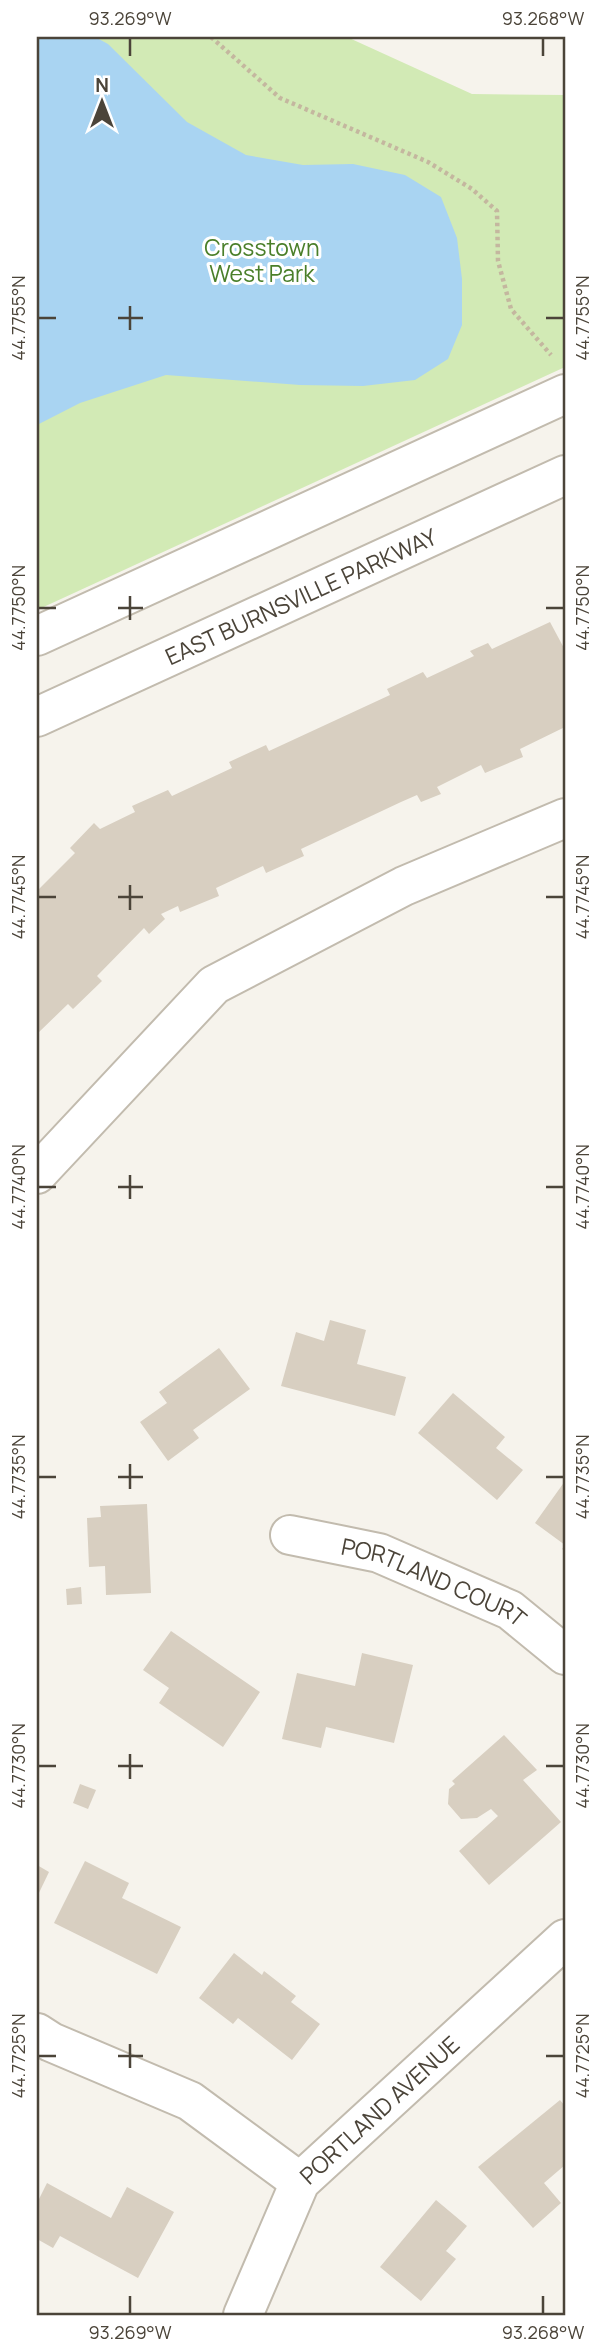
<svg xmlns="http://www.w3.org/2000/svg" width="602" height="2352" font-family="Manrope,sans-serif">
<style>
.green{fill:#d2eab5}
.water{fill:#a9d4f2}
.building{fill:#d8cfc1}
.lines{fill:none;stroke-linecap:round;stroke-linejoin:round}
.minor-casing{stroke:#c2bbae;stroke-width:42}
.path{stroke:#c4b79f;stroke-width:4.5;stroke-dasharray:3.5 3.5;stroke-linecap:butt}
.minor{stroke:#fff;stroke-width:38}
.ticks{fill:none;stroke:#4b4439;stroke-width:2.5}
.labels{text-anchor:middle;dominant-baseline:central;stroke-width:6;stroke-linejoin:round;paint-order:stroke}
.park-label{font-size:23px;fill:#4a7f2a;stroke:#fff}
.street-label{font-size:23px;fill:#4b4439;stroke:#fff}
.neatline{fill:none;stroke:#4b4439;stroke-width:2.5}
.ticks-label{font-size:18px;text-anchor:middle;fill:#4b4439}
</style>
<rect width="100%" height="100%" fill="#f6f3ec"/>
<polygon class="green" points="37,37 347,37 472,94 565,95 565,367 37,610"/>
<polygon class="water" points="37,37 95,37 108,44 187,122 246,155 303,165 353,164 405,175 441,197 457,238 462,279 462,325 448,359 415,380 363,386 300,385 166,375 80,403 37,425"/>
<g class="building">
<polygon points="550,622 565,650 565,727 520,749 523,757 485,773 481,765 437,787 441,794 421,802 417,795 401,802 301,849 304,856 266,873 263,866 216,888 219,896 180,912 178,906 161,914 165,919 149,934 144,928 97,976 102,981 73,1009 68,1004 37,1034 37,891 75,853 70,848 94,823 100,829 135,812 132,806 168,790 172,796 232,768 229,762 266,745 269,751 390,695 387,689 423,672 427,678 474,656 470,651 488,643 492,649"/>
<polygon points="330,1320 366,1330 357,1364 406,1377 395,1416 281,1386 296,1332 324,1341"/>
<polygon points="219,1348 250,1389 193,1430 199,1438 168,1461 140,1422 167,1403 159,1392"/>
<polygon points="453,1393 505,1437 496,1448 523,1470 497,1500 418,1433"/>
<polygon points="565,1481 565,1551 562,1549 565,1545 535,1523"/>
<polygon points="147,1504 151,1593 106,1595 105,1566 89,1567 87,1518 101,1517 100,1506"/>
<polygon points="81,1587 82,1604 67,1605 66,1589"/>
<polygon points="171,1631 260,1692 223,1747 159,1703 169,1688 143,1670"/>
<polygon points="362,1653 413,1665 394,1743 326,1727 321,1748 282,1739 297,1673 355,1686"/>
<polygon points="504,1735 537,1770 523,1780 561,1822 489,1885 459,1851 498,1816 491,1809 477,1818 461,1819 448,1804 449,1789 455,1784 452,1781"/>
<polygon points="80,1784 96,1790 88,1809 73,1803"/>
<polygon points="85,1861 129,1883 122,1898 181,1927 157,1974 54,1923"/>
<polygon points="37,1865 49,1872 37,1897"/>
<polygon points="234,1953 262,1975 264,1971 296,1996 291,2002 320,2024 292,2060 238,2018 233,2024 199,1998"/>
<polygon points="560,2100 565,2106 565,2165 544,2183 561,2203 533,2228 478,2167"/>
<polygon points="47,2183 111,2218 127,2187 174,2212 138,2278 60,2236 53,2248 37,2239 37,2203"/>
<polygon points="436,2200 467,2226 446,2251 456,2259 421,2301 380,2267"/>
</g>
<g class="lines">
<g class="minor-casing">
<g id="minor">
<polyline points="37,636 565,394"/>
<path id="s1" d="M37 717 565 475"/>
<polyline points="37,1174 214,985 404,886 565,818"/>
<path id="s2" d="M290 1535 379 1553 510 1610 565 1655"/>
<polyline points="37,2033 51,2042 190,2101 300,2182"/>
<path id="s3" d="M243 2315 300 2182 565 1939"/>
</g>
</g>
<polyline class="path" points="211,37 280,98 428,162 472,189 497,211 498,261 511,309 551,355"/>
<use href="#minor" class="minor"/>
</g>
<path class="ticks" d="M130 38V56M543 38V56M130 306V330M38 318H56M118 318H143M546 318H564M130 596V620M38 608H56M118 608H143M546 608H564M130 885V910M38 897H56M118 897H143M546 897H564M130 1175V1199M38 1187H56M118 1187H143M546 1187H564M130 1464V1489M38 1477H56M118 1477H143M546 1477H564M130 1754V1779M38 1766H56M118 1766H143M546 1766H564M130 2044V2068M38 2056H56M118 2056H143M546 2056H564M130 2296V2314M543 2296V2314"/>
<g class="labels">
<g class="park-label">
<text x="262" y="247">Crosstown<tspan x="262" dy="26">West Park</tspan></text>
</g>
<g class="street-label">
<text stroke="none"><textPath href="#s1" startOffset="290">EAST BURNSVILLE PARKWAY</textPath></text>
<text stroke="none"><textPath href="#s2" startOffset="152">PORTLAND COURT</textPath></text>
<text stroke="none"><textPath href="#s3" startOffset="252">PORTLAND AVENUE</textPath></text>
</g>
</g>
<rect width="602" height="2352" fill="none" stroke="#ffffff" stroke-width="77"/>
<g transform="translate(102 102)" stroke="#ffffff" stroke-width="5" paint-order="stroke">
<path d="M0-5L12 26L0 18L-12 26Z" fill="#4b4439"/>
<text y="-10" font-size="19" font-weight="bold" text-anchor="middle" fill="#4b4439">N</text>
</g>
<rect x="38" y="38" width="526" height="2276" class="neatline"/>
<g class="ticks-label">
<text x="130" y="25">93.269°W</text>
<text x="543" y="25">93.268°W</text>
<text transform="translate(19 318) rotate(-90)" y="6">44.7755°N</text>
<text transform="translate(583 318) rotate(-90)" y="6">44.7755°N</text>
<text transform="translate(19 608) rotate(-90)" y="6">44.7750°N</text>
<text transform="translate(583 608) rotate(-90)" y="6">44.7750°N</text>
<text transform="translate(19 897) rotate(-90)" y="6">44.7745°N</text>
<text transform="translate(583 897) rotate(-90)" y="6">44.7745°N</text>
<text transform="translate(19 1187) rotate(-90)" y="6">44.7740°N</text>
<text transform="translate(583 1187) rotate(-90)" y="6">44.7740°N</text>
<text transform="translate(19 1477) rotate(-90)" y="6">44.7735°N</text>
<text transform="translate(583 1477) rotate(-90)" y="6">44.7735°N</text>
<text transform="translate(19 1766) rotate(-90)" y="6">44.7730°N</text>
<text transform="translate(583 1766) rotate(-90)" y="6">44.7730°N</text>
<text transform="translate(19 2056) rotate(-90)" y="6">44.7725°N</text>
<text transform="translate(583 2056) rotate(-90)" y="6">44.7725°N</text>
<text x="130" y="2339">93.269°W</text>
<text x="543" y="2339">93.268°W</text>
</g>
</svg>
